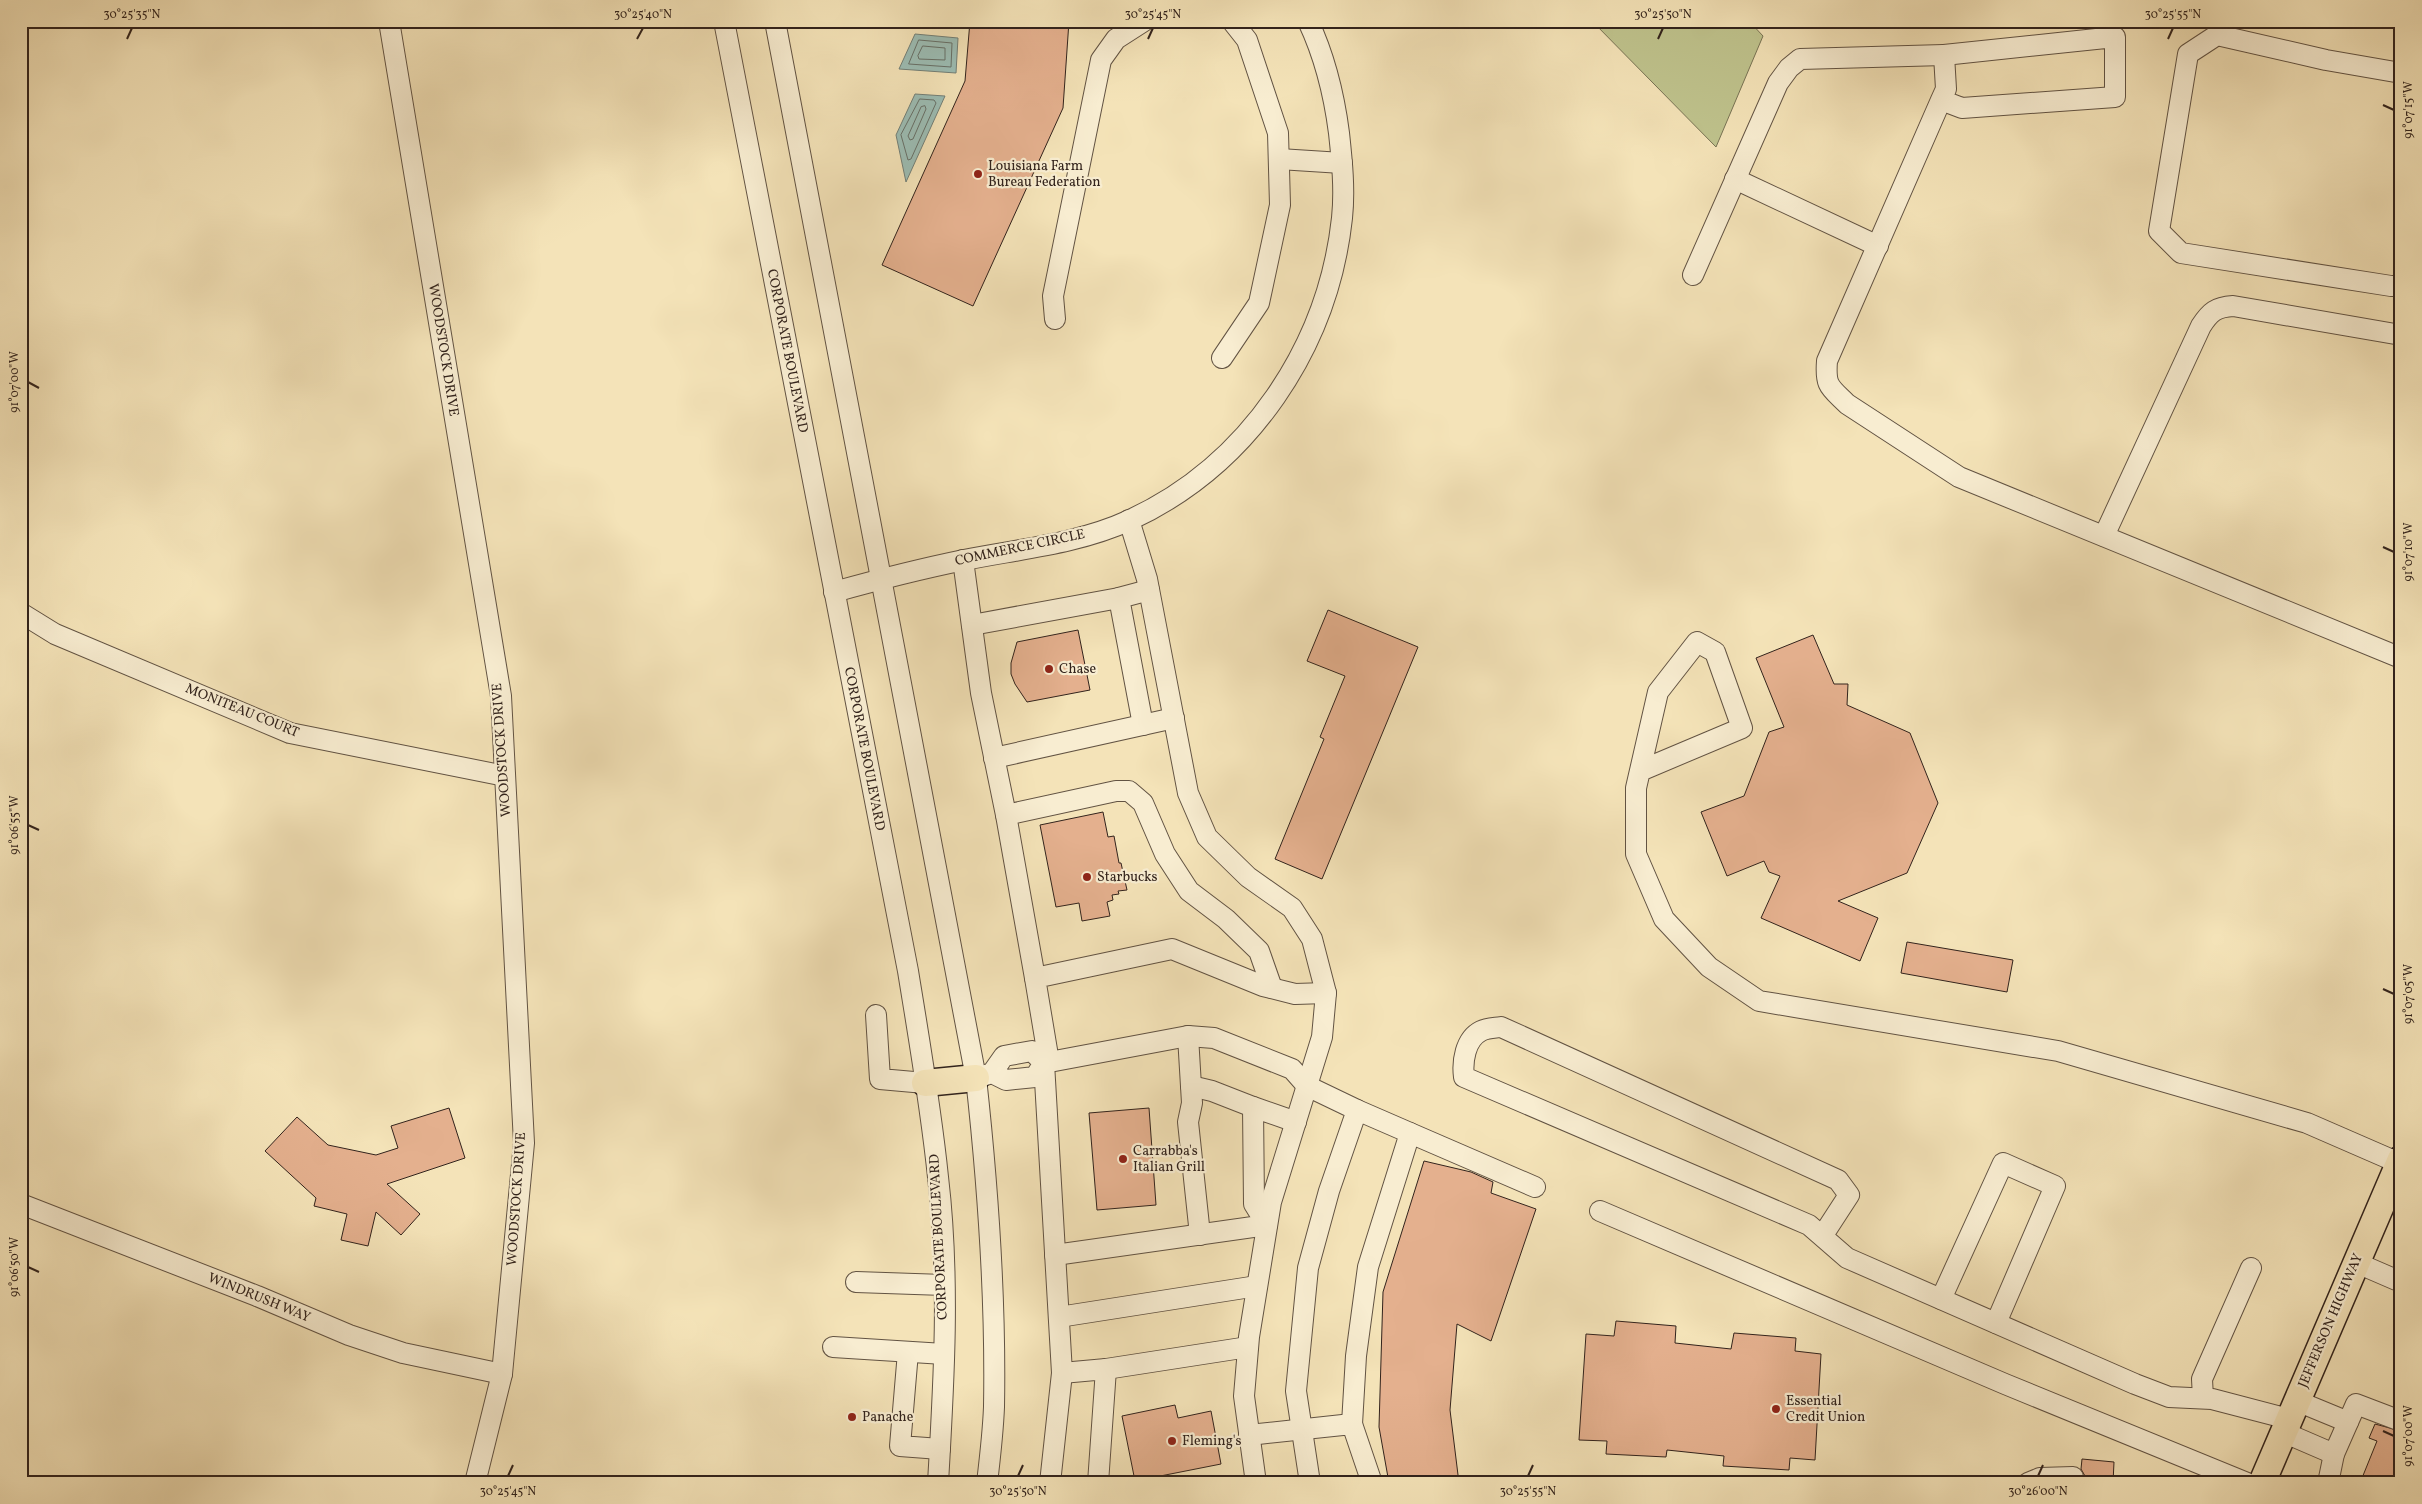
<svg xmlns="http://www.w3.org/2000/svg" width="2422" height="1504" font-family="Vollkorn,serif">
<style>
.green{fill:#bfc38d;stroke:#787354}
.water{fill:#9cbdb4;stroke:#727f77}
.lines{fill:none;stroke-linecap:round;stroke-linejoin:round}
.shore{stroke:#677068;stroke-width:1}
.building{fill:#e4b08e;stroke:#32231c}
.minor-casing{stroke:#625343;stroke-width:22}
.major-casing{stroke:#32231c;stroke-width:29}
.minor{stroke:#f8edd1;stroke-width:20}
.major{stroke:#f4e3b8;stroke-width:26}
.ticks{fill:none;stroke:#32231c;stroke-width:2}
.poi-dot{fill:#8f2418;stroke:#f8edd1;stroke-width:2}
.labels{text-anchor:middle;dominant-baseline:central;stroke-width:4.5;stroke-linejoin:round;paint-order:stroke}
.poi-label{font-size:14px;fill:#32231c;stroke:#f8edd1;text-anchor:start}
.street-label{font-size:14px;fill:#32231c;stroke:#f8edd1}
.neatline{fill:none;stroke:#32231c;stroke-width:2}
.ticks-label{font-size:12px;text-anchor:middle;fill:#32231c}
</style>
<rect width="100%" height="100%" fill="#f4e3b8"/>
<filter id="stains"><feTurbulence type="fractalNoise" baseFrequency=".004" numOctaves="4"/><feColorMatrix values="0 0 0 0 .2 0 0 0 0 .09 0 0 0 0 .02 0 0 0 .5 -.17"/></filter>
<radialGradient id="worn" r=".72"><stop offset=".6" stop-color="#630" stop-opacity="0"/><stop offset="1" stop-color="#630" stop-opacity=".3"/></radialGradient>
<polygon class="green" points="1592,21 1749,21 1763,36 1716,147"/>
<g class="water">
<polygon points="915,34 958,38 956,73 899,69"/>
<polygon points="915,94 945,96 906,182 896,135"/>
</g>
<g class="lines">
<g class="shore">
<polygon points="919,40 952,43 951,67 909,64"/>
<polygon points="923,46 945,48 945,60 919,59 918,56"/>
<polygon points="920,99 934,100 936,103 911,159 908,160 901,135"/>
<polygon points="925,106 926,109 913,139 910,140 908,136 921,107"/>
</g>
</g>
<g class="building">
<polygon points="970,21 1069,21 1063,108 973,306 882,265 965,81"/>
<polygon points="1328,610 1418,647 1322,879 1275,859 1324,739 1320,737 1345,676 1307,661"/>
<polygon points="1078,630 1090,690 1027,702 1015,684 1011,674 1011,663 1017,642"/>
<polygon points="1813,635 1834,684 1848,684 1847,705 1910,733 1938,803 1907,873 1838,901 1878,918 1860,961 1761,918 1780,876 1769,872 1764,861 1727,876 1701,812 1744,796 1769,732 1784,727 1756,658"/>
<polygon points="1103,812 1108,837 1114,836 1119,863 1121,863 1127,890 1118,891 1119,894 1112,895 1113,900 1107,902 1110,916 1082,921 1079,903 1056,907 1040,825"/>
<polygon points="1907,942 2013,960 2007,992 1901,973"/>
<polygon points="449,1108 465,1158 387,1184 420,1214 401,1235 376,1212 368,1246 341,1240 347,1214 314,1206 316,1198 265,1151 297,1117 328,1145 376,1155 398,1148 391,1126"/>
<polygon points="1149,1108 1156,1205 1097,1210 1089,1113"/>
<polygon points="1424,1161 1471,1172 1493,1182 1491,1193 1536,1209 1491,1341 1457,1324 1450,1410 1459,1483 1389,1483 1379,1427 1383,1292"/>
<polygon points="1616,1321 1676,1326 1675,1343 1731,1349 1734,1333 1796,1338 1795,1351 1821,1354 1815,1460 1790,1458 1789,1470 1723,1466 1724,1456 1667,1450 1666,1457 1606,1454 1607,1441 1579,1440 1586,1334 1614,1336"/>
<polygon points="1175,1405 1178,1418 1211,1411 1221,1464 1135,1481 1122,1416"/>
<polygon points="2375,1424 2401,1431 2401,1483 2360,1483 2377,1441 2369,1438"/>
<polygon points="2082,1459 2114,1462 2113,1483 2083,1483 2085,1476 2081,1469"/>
</g>
<g class="lines">
<g class="minor-casing">
<g id="minor">
<polyline points="389,21 501,696 524,1143 502,1374 475,1483"/>
<path d="M724 21 908 971C919 1039 931 1108 938 1177 950 1278 944 1381 938 1483"/>
<path d="M775 21 976 1078C988 1187 996 1297 994 1407 993 1432 990 1458 987 1483"/>
<polyline points="2401,73 2326,60 2217,35 2188,54 2159,231 2181,253 2391,286 2401,286"/>
<path d="M1941 100 1962 108 2115 97V37L1944 55 1946 89 1941 100 1827 361C1825 387 1830 387 1847 404L1959 477 2401 658"/>
<polyline points="1279,159 1342,163"/>
<polyline points="1735,179 1878,246"/>
<polyline points="1693,275 1778,83 1789,68 1800,59 1944,55"/>
<polyline points="1055,319 1053,296 1101,60 1116,39 1144,21"/>
<polyline points="1222,358 1259,303 1280,205 1278,133 1247,40 1232,21"/>
<polyline points="1129,520 1147,579 1188,793 1207,837 1248,877 1292,908 1312,939 1326,993 1322,1037 1271,1202 1249,1337 1244,1396 1256,1483"/>
<path d="M2104 536 2201 326C2210 312 2216 307 2233 306L2401 335"/>
<polyline points="963,560 981,693 1006,815"/>
<path d="M834 592C877 580 920 569 964 560 1019 549 1078 544 1130 520 1249 465 1328 347 1342 218 1345 190 1342 161 1339 133 1334 94 1325 57 1308 21"/>
<polyline points="21,613 55,634 290,733 505,776"/>
<polyline points="972,625 1119,598"/>
<polyline points="1143,725 1119,598 1149,590"/>
<polyline points="994,758 1174,718"/>
<polyline points="1640,771 1742,728 1715,652 1697,642 1658,692 1636,788 1636,854 1664,919 1709,967 1759,1001 2058,1051 2307,1123 2399,1163"/>
<polyline points="1035,978 1006,815 1116,791 1129,791 1143,803 1165,854 1189,891 1226,919 1259,951 1272,988"/>
<polyline points="876,1015 880,1079 925,1083"/>
<polyline points="1188,1036 1192,1103 1188,1122 1200,1235"/>
<polyline points="1049,1062 1035,978 1172,949 1263,986 1295,994 1326,993"/>
<polyline points="976,1078 992,1073 1004,1056 1032,1051 1044,1063 1035,1077 1006,1080 992,1073"/>
<polyline points="1191,1086 1212,1091 1253,1107"/>
<polyline points="1410,1133 1535,1187"/>
<polyline points="21,1204 257,1296 349,1335 403,1353 502,1374"/>
<polyline points="1600,1211 2005,1384 2247,1483"/>
<path d="M1823 1235 1849 1195 1838 1180 1501 1027C1495 1028 1487 1028 1481 1031 1465 1039 1462 1062 1464 1077L1809 1225 1847 1258 2135 1384 2169 1397 2212 1399 2289 1419"/>
<polyline points="1055,1255 1267,1225 1254,1204 1253,1107 1296,1122"/>
<polyline points="2357,1263 2401,1282"/>
<polyline points="856,1282 944,1285"/>
<polyline points="1941,1299 2003,1163 2055,1186 1996,1323"/>
<polyline points="1059,1317 1257,1286"/>
<polyline points="833,1347 944,1354"/>
<polyline points="908,1352 900,1446 940,1449"/>
<polyline points="1106,1369 1248,1347"/>
<polyline points="1062,1373 1106,1369 1098,1483"/>
<polyline points="2203,1398 2202,1379 2251,1268"/>
<polyline points="2297,1401 2348,1422"/>
<polyline points="1352,1424 1356,1356 1368,1267 1410,1133 1357,1110"/>
<polyline points="2283,1432 2334,1454"/>
<polyline points="1249,1435 1352,1424 1372,1483"/>
<polyline points="1050,1483 1062,1373 1044,1063 1188,1036 1214,1038 1292,1069 1307,1086 1357,1110 1329,1191 1308,1268 1296,1391 1310,1483"/>
<polyline points="2028,1483 2040,1478 2073,1477"/>
<polyline points="2328,1483 2334,1454 2356,1404 2398,1420"/>
</g>
</g>
<g class="major-casing">
<g id="major">
<polyline points="925,1083 976,1078"/>
<polyline points="2262,1483 2401,1159"/>
</g>
</g>
<use href="#minor" class="minor"/>
<use href="#major" class="major"/>
</g>
<path class="ticks" d="M127 39 132 28M637 39 643 28M1148 39 1153 28M1658 39 1663 28M2168 39 2173 28M2383 105 2394 110M28 382 39 388M2383 547 2394 552M28 825 39 830M2383 989 2394 994M28 1267 39 1272M2383 1431 2394 1436M508 1476 513 1465M1018 1476 1023 1465M1528 1476 1533 1465M2038 1476 2043 1465"/>
<g class="poi-dot">
<circle cx="978" cy="174" r="5"/>
<circle cx="1049" cy="669" r="5"/>
<circle cx="1087" cy="877" r="5"/>
<circle cx="1123" cy="1159" r="5"/>
<circle cx="1776" cy="1409" r="5"/>
<circle cx="852" cy="1417" r="5"/>
<circle cx="1172" cy="1441" r="5"/>
</g>
<g class="labels">
<g class="poi-label">
<text x="988" y="166">Louisiana Farm<tspan x="988" dy="16">Bureau Federation</tspan></text>
<text x="1059" y="669">Chase</text>
<text x="1097" y="877">Starbucks</text>
<text x="1133" y="1151">Carrabba's<tspan x="1133" dy="16">Italian Grill</tspan></text>
<text x="1786" y="1401">Essential<tspan x="1786" dy="16">Credit Union</tspan></text>
<text x="862" y="1417">Panache</text>
<text x="1182" y="1441">Fleming's</text>
</g>
<g class="street-label">
<text transform="translate(443 350) rotate(81)">WOODSTOCK DRIVE</text>
<text transform="translate(787 351) rotate(79)">CORPORATE BOULEVARD</text>
<text transform="translate(1020 548) rotate(-12)">COMMERCE CIRCLE</text>
<text transform="translate(242 711) rotate(22)">MONITEAU COURT</text>
<text transform="translate(864 749) rotate(79)">CORPORATE BOULEVARD</text>
<text transform="translate(502 750) rotate(-94)">WOODSTOCK DRIVE</text>
<text transform="translate(517 1199) rotate(-86)">WOODSTOCK DRIVE</text>
<text transform="translate(939 1237) rotate(-93)">CORPORATE BOULEVARD</text>
<text transform="translate(259 1298) rotate(22)">WINDRUSH WAY</text>
<text transform="translate(2331 1321) rotate(-67)">JEFFERSON HIGHWAY</text>
</g>
</g>
<rect width="2422" height="1504" fill="none" stroke="#f4e3b8" stroke-width="55"/>
<rect x="28" y="28" width="2366" height="1448" class="neatline"/>
<g class="ticks-label">
<text x="132" y="18">30°25'35"N</text>
<text x="643" y="18">30°25'40"N</text>
<text x="1153" y="18">30°25'45"N</text>
<text x="1663" y="18">30°25'50"N</text>
<text x="2173" y="18">30°25'55"N</text>
<text transform="translate(2408 110) rotate(-90)" y="4">91°07'15"W</text>
<text transform="translate(14 382) rotate(-90)" y="4">91°07'00"W</text>
<text transform="translate(2408 552) rotate(-90)" y="4">91°07'10"W</text>
<text transform="translate(14 825) rotate(-90)" y="4">91°06'55"W</text>
<text transform="translate(2408 994) rotate(-90)" y="4">91°07'05"W</text>
<text transform="translate(14 1267) rotate(-90)" y="4">91°06'50"W</text>
<text transform="translate(2408 1436) rotate(-90)" y="4">91°07'00"W</text>
<text x="508" y="1495">30°25'45"N</text>
<text x="1018" y="1495">30°25'50"N</text>
<text x="1528" y="1495">30°25'55"N</text>
<text x="2038" y="1495">30°26'00"N</text>
</g>
<rect width="100%" height="100%" filter="url(#stains)"/>
<rect width="100%" height="100%" fill="url(#worn)"/>
</svg>
